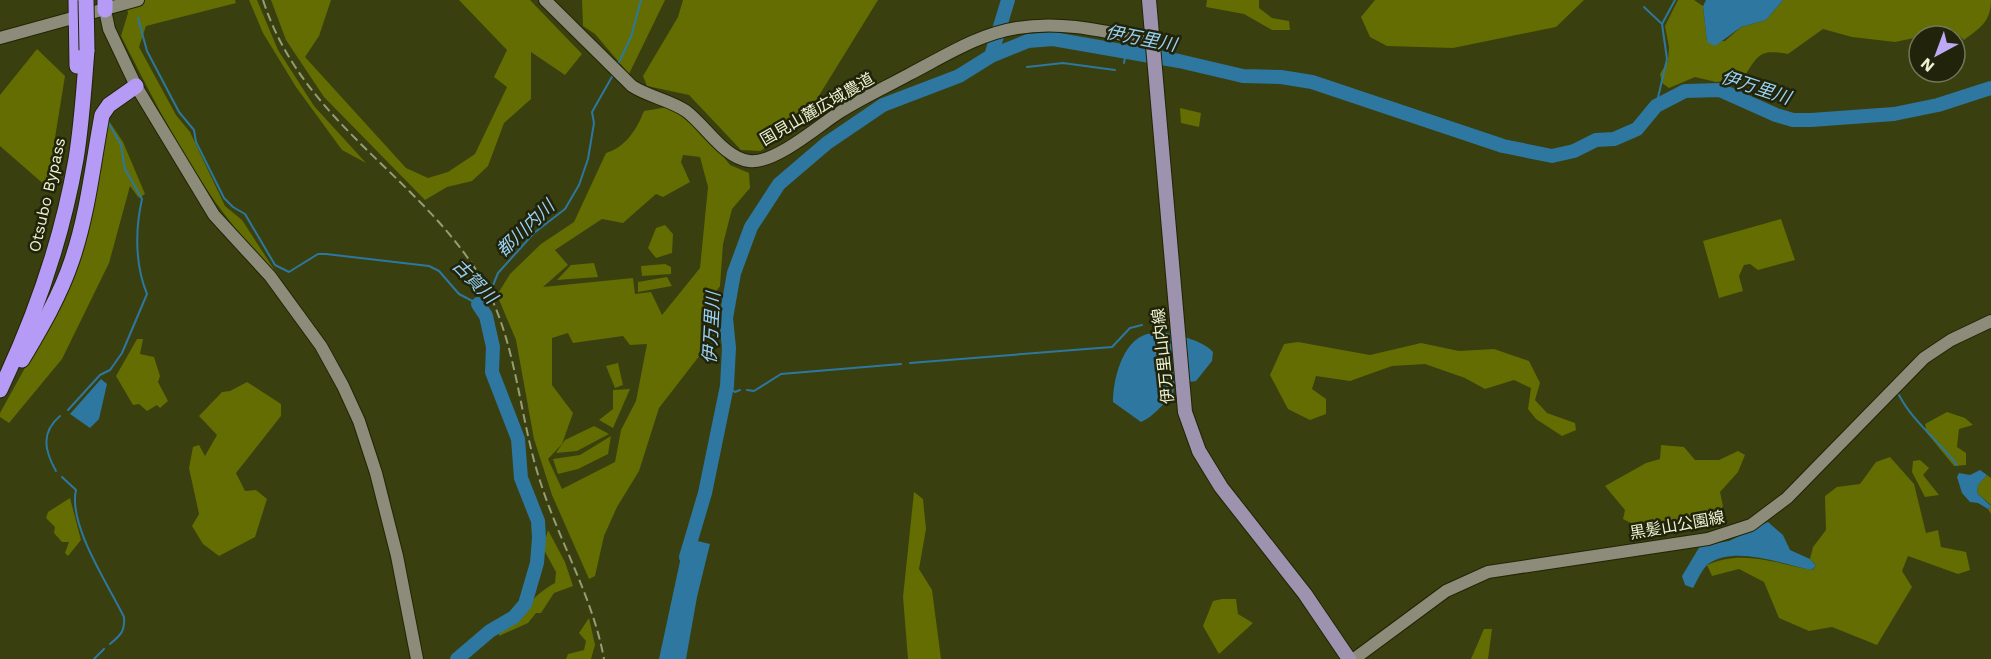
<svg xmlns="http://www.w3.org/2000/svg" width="1991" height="659" font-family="'Work Sans','Noto Sans JP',sans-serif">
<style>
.green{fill:#636d02;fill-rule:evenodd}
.water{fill:#2d77a0}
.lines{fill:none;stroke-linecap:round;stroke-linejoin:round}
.stream{stroke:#2d77a0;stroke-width:2}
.river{stroke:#2d77a0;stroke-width:14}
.secondary-casing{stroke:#212504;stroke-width:14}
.primary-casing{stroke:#212504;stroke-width:16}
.highway-casing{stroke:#212504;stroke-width:17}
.secondary{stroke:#8d8c7b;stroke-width:12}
.primary{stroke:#9e93af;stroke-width:14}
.highway{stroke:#b59bf5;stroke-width:15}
.rail{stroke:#969c74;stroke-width:2;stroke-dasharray:9 4.5;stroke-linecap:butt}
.highway-bridge-casing{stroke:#212504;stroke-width:17;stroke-linecap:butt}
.highway-bridge{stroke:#b59bf5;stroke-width:15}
.labels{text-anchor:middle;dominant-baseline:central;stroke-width:5;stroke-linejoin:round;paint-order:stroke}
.street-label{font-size:16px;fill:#edf3d2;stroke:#21240a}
.water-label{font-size:18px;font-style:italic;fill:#99d1f4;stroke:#21240a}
</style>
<rect width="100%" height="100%" fill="#393f0e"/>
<g class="green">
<path d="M125 0H235L236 3 146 26 139 47 176 115 190 132 225 206 242 220 279 277C205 203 168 128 121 36L128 13Z"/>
<polygon points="249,0 257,0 278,50 314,106 366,163 342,150 296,87 263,33"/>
<polygon points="271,0 331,0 319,36 305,57 406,168 428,178 448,172 475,154 507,87 494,77 507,50 459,0 530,0 582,54 565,75 531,52 531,99 504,123 488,166 472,181 447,187 425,200 324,97 286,40"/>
<polygon points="582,0 665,0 629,74 595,34 583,26"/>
<polygon points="683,0 878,0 799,128 760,151 741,150 689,95 647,86 643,76 678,17"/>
<polygon points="1207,0 1259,0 1259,8 1272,18 1289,21 1290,30 1272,30 1244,14 1206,7"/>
<polygon points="1375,0 1584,0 1556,27 1453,48 1387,46 1370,37 1361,17"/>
<path d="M1678 0H1694L1703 6 1707 42 1725 41 1741 27 1766 20 1783 0H1991C1991 22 1980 28 1964 40L1953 30 1895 42 1852 37 1823 29 1788 54C1759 49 1758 55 1743 79L1716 82 1695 77 1669 88 1662 83 1660 74 1668 61 1669 47 1665 26Z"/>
<polygon points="37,49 65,76 47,187 0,146 0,95"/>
<path d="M668 107 702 129 730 165 749 173 750 188 732 209 723 244 720 286 701 314 700 355 659 408 639 471 617 507 604 536 595 576 589 579 552 495 534 439 516 340 497 295 510 274 541 244 574 222 606 153C626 147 637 129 644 111ZM683 155 700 157 708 187 700 268 662 315 651 292 635 294 633 278 543 287 568 265 555 250 602 219 623 223 656 194 663 197 690 182 681 162ZM568 333 573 343 623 336 630 345 647 344 636 401 621 430 615 462 562 489 548 459 562 444 573 413 552 385V338Z"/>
<polygon points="1180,108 1201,113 1199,127 1181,123"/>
<polygon points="107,118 123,142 145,194 139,198 130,186 109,263 62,359 9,423 0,417 0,413 52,319"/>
<polygon points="1781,219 1795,260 1758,270 1750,264 1744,265 1739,276 1743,291 1719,298 1703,241"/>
<polygon points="665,225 673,234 672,253 656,258 648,248 656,228"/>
<polygon points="594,263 598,277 557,280 571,265"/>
<polygon points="665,264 671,267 671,274 642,276 641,266"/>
<polygon points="667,277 672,286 638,292 638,282"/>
<polygon points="137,339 143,339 140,354 154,357 160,376 158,382 168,401 160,408 157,405 147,411 139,404 133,405 116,376"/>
<polygon points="1298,342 1370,355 1421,343 1459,351 1494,349 1529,361 1540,383 1535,400 1547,413 1575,423 1576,430 1562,436 1536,419 1528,409 1531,388 1514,380 1485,389 1465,378 1425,364 1392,366 1350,381 1316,376 1312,389 1326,399 1326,414 1310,420 1288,409 1270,375 1284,344"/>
<polygon points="618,363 623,385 615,388 606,366"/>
<polygon points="247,382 281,404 281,416 236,473 245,491 256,490 267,499 255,537 219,556 203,544 192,526 199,514 189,468 193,447 199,445 205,456 217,435 199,416 222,392 230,391"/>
<polygon points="630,389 613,428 599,420 613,409 613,390"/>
<polygon points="1947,412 1965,418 1973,425 1959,429 1957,447 1966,453 1966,465 1954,466 1927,433 1925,424"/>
<polygon points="594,426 609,434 577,451 556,453 565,440"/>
<polygon points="611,436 608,454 578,469 558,474 553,459 580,455"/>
<polygon points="1661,445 1684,447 1695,460 1719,460 1738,451 1745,455 1738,472 1720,492 1723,506 1707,529 1641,528 1623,519 1625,510 1605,486 1646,463 1660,459"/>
<path d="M1890 457 1914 484 1926 533 1938 530 1941 547 1966 552 1970 570 1958 574 1908 556 1902 571 1912 587 1877 645 1832 627 1809 631 1779 618 1764 582 1739 569 1712 576 1707 565C1741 549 1776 563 1812 570L1816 566 1810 559 1813 547 1826 530 1825 496 1837 487 1860 484 1876 462Z"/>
<polygon points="1920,460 1929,468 1923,475 1939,495 1925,497 1912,472 1913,461"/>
<polygon points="1987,475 1991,478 1991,514 1988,509 1991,505 1977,493 1978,485"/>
<polygon points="914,492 923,499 926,529 919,569 932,590 941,659 908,659 903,597"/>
<polygon points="70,498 81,540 68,556 65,553 69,542 62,542 54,533 55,527 46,518 48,512"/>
<path d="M548 530 565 562 573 586 554 593 541 613H536L528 623 499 636 500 627C525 613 532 595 555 583L556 572 543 548Z"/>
<polygon points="1222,599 1236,599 1238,614 1253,623 1219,654 1203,626 1213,601"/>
<polygon points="589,618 595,645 591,659 566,659 568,654 584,650 586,641 579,633"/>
<polygon points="1484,629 1492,629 1488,659 1471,659"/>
</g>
<g class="water">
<polygon points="1706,0 1783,0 1766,20 1741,27 1715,46 1707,42 1703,6"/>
<path d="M1166 333C1181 336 1202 340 1213 352L1212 361 1196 381 1175 384 1172 398C1160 405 1155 416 1141 422L1113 402C1113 380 1122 341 1147 334 1152 333 1160 333 1166 333Z"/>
<polygon points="101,379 107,384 99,419 90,428 70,414"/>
<polygon points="1980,470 1987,475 1978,485 1977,493 1991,506 1988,509 1978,503 1970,502 1962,493 1957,477 1959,473 1970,475"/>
<path d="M1768 522 1783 535 1790 550 1810 559 1816 566 1811 570C1782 564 1735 545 1708 564 1702 569 1697 581 1693 588L1685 585 1682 576 1700 546 1729 541Z"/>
<polygon points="685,538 710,544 697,597 686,659 659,659"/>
</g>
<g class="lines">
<g class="stream">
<polyline points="1644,7 1662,24"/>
<polyline points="138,18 147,51 179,112 194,130 196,142 224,198 233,207 245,214 275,265 289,272 318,254 326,254 429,266 439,271 459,294 478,304 491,290 498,273 534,233 565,209 579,185 588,159 594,123 592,112 613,75"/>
<polyline points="1124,63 1126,52"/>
<polyline points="618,64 631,37 641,0"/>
<polyline points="1027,67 1063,63 1115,70"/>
<polyline points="1656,106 1667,59 1662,24 1675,0"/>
<polyline points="910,363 1112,347 1130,328 1142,325"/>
<polyline points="727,386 735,392 740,390"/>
<polyline points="747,390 754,391 781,374 901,364"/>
<path d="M1899 395C1913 422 1939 441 1957 465"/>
<path d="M68 410 100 375 110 370 122 353 147 294C135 265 135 230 142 199L125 169 121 145 108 122"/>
<path d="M56 471C44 450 41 432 60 416"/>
<path d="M62 477 76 490C68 525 108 584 124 617 125 631 121 635 110 644"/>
<polyline points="94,659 104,649"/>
</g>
<g class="river">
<polyline points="991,56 1008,0"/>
<polyline points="686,557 705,493 727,386 729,348 726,318 734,273 751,227 779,184 827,143 883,105 959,76 991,56 1028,41 1053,39 1179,61 1243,76 1281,77 1312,82 1503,146 1552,156 1574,151 1596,140 1614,139 1637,129 1656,106 1685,91 1720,90 1776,115 1793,120 1811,120 1894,114 1938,105 1991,88"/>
<polyline points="457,659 490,631 514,617 525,604 537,563 539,538 538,521 521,478 518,439 492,372 493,347 486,316 478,304"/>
</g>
<g class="secondary-casing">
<g id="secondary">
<path d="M545 0 632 86C649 97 670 100 686 111 706 126 724 158 749 161 774 165 819 125 840 112 862 98 886 87 908 75 943 57 978 34 1017 28 1063 20 1107 32 1152 41"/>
<polyline points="105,10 109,29 136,86 214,215 270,276 321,346 343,386 359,421 376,473 397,556 417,659"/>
<polyline points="0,38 138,0"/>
<polyline points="1354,659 1446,591 1488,572 1708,539 1751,525 1787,498 1924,358 1951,340 1991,321"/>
</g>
</g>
<g class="primary-casing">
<polyline id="primary" points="1149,0 1185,412 1199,451 1221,487 1305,594 1349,659"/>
</g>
<g class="highway-casing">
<g id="highway">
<polyline points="76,0 77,66"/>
<polyline points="105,10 105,0"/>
<path d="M22 360C41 328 60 296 72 260 88 213 93 163 102 115L109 105 136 86"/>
<path d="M0 390C35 317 62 239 76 159 82 123 84 86 87 50"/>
</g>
</g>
<use href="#secondary" class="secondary"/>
<use href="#primary" class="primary"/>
<use href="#highway" class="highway"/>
<path class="rail" d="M263 0C301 117 404 167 470 261 518 328 516 409 541 484 560 543 593 598 604 659"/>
<g class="highway-bridge-casing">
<polyline id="highway-bridge" points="86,0 87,50"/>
</g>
<use href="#highway-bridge" class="highway-bridge"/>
</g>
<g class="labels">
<g class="street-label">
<text transform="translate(817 109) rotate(-30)">国見山麓広域農道</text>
<text transform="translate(47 195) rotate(-77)">Otsubo Bypass</text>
<text transform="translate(1163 356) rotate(-96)">伊万里山内線</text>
<text transform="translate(1677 525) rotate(-10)">黒髪山公園線</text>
</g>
<g class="water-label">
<text transform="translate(1141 38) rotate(11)">伊万里川</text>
<text transform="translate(1756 87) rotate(18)">伊万里川</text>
<text transform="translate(525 228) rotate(-44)">都川内川</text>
<text transform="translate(475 281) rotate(45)">古賀川</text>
<text transform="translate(711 328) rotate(-87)">伊万里川</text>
</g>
</g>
<g transform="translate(1937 54) rotate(221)"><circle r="28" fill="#21240a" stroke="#73775a" stroke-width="1.5"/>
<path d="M0-4.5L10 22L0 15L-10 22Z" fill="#bda9f5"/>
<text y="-9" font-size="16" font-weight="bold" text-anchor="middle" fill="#edf3d2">N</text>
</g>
</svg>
